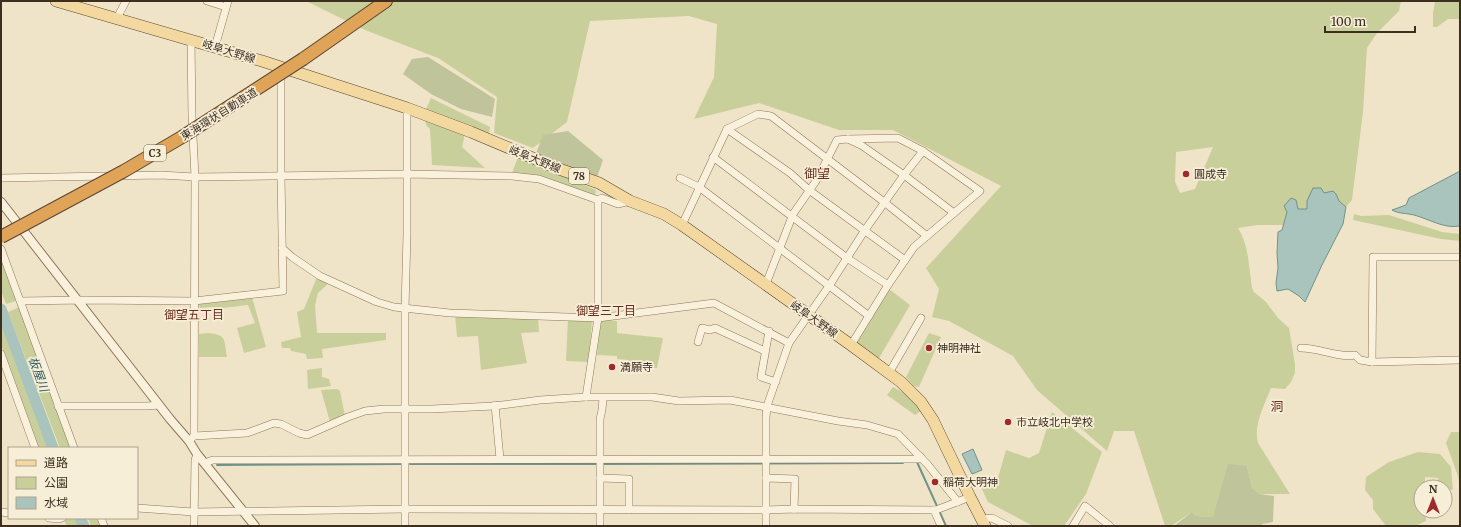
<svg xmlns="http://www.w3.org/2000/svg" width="1461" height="527" font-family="Merriweather,'Noto Sans JP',serif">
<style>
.green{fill:#c9cf9b;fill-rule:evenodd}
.cemetery{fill:#bfc49a}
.water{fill:#a9c4bc;stroke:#6f938a}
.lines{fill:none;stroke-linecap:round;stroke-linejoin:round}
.stream{stroke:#6f938a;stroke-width:2}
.river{stroke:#a9c4bc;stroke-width:11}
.minor-casing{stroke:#8d765c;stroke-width:8}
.tertiary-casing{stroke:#8d765c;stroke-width:10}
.primary-casing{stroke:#5b4430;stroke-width:12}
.motorway-casing{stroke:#5b4430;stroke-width:14}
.minor{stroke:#faf1dc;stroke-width:7}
.tertiary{stroke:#faf1dc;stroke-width:8}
.primary{stroke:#f3d9a0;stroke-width:11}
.motorway{stroke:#e0a458;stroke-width:12}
.motorway-bridge-casing{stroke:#5b4430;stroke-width:14;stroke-linecap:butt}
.motorway-bridge{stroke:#e0a458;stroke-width:12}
.poi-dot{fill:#9e2a2b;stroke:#f7eed8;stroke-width:1.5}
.labels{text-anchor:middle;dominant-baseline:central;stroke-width:3.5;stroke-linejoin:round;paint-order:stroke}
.shield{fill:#f7eed8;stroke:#756857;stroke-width:1}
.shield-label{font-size:10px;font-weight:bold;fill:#3d2e20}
.street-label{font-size:11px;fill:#3d2e20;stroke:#f7eed8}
.poi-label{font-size:11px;fill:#3d2e20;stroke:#f7eed8;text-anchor:start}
.neighbourhood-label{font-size:12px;fill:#6b2e1e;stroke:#f7eed8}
.water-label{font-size:12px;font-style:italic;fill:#2f5d5a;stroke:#f7eed8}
.quarter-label{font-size:13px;fill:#6b2e1e;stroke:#f7eed8}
</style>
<rect width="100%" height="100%" fill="#f0e4c8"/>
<g class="green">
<path d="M306 1H1401L1399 11 1377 33 1367 48 1363 112 1352 200 1346 207 1339 201 1336 194 1307 201V209H1298L1296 200 1287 212 1283 225H1257L1238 228C1249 245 1249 269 1252 288L1254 292 1266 302 1278 318 1289 328 1295 364V373L1291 382 1285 389 1271 388C1265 404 1253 425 1258 443L1290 494H1260L1252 488 1247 466 1213 517 1196 516 1192 512 1171 526H1165L1134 431H1114L1107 451 1037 390 1013 356 949 321 932 317 939 289 926 268 1001 186 893 130H839L759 103 694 119 714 77 717 24 689 16 590 21 567 122 533 148 494 133 497 97 438 58 365 30ZM1213 147 1195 189 1180 193 1175 182 1176 152Z"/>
<polygon points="1435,1 1460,1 1460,19 1448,19 1437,27 1433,27 1433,13"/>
<polygon points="431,98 490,127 489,134 426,109"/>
<polygon points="425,119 465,134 462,147 485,168 432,165 430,129 426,125"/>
<polygon points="518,157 596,190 595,196 512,173"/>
<polygon points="1354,214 1361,216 1389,215 1442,232 1460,234 1460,241 1441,239 1353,220"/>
<polygon points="1,252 19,300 6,304 1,291"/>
<polygon points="317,277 330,282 318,293 315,305 317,333 386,333 386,340 322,349 323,358 307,359 306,354 291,351 290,348 282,348 281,342 301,337 297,312 304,309"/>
<polygon points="889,289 910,305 878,360 855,342"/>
<polygon points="252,297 266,347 244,353 237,328 255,323 248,305 214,309 213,307 200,308 199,304 232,300"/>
<polygon points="22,306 73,448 60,448 8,312"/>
<polygon points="455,314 538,318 539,332 521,333 527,363 481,370 478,336 457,337"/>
<polygon points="1,317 49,448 38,448 1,345"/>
<polygon points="568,318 592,320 589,362 566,361"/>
<polygon points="603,320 617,321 617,333 663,338 657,368 627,367 628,360 617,359 617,356 597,355 600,324"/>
<path d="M208 333C227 335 224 339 227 357H199V334Z"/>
<polygon points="929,333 941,337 919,387 914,386 906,377"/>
<polygon points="322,368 322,377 329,379 331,386 308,389 307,370"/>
<polygon points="893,387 913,398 921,411 915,415 887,395"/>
<polygon points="337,389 340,391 345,416 330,422 321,390"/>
<polygon points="1052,412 1102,452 1086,494 1064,526 1033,526 988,502 981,487 998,478 1006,450 1029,458 1039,453"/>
<polygon points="1451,432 1460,432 1460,490 1458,476 1446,443"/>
<polygon points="1418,452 1440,454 1451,467 1453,490 1445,489 1445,487 1439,487 1438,478 1425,477 1425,487 1421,487 1421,511 1426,511 1426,521 1415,526 1386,526 1373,509 1373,500 1365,490 1366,477 1389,462"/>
<polygon points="70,518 75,518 79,526 67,526 64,520"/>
<polygon points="88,518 97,518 101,526 91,526"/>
</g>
<g class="cemetery">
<polygon points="428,57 495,99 492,117 461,109 431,94 403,74 412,59"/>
<polygon points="568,131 603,160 596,180 535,156 543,135"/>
<polygon points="1228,464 1247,466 1252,488 1260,494 1274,496 1273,522 1262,524 1262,526 1174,526 1192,512 1196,516 1213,517"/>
</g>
<g class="water">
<path d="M1460 171V226C1444 229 1429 219 1414 215 1406 213 1399 214 1392 210L1406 205 1409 198Z"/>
<polygon points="1313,188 1321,188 1324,193 1333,191 1336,194 1339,201 1346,207 1343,224 1322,265 1305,302 1299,296 1288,289 1277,291 1276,283 1278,268 1277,253 1278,232 1282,230 1287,212 1284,206 1291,198 1296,200 1298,209 1307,209 1307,201"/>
<polygon points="973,449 982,470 972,474 962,454"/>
</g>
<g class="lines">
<g class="stream">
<polyline points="915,462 917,462 946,526"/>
<polyline points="410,464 596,464"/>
<polyline points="604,464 903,463"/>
<polyline points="217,465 402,464"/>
</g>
<g class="river">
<polyline points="1,309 53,448"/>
<polyline points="80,518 84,526"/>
</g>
<g class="minor-casing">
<g id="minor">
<polyline points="207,1 226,7"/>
<polyline points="117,18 126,1"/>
<polyline points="191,40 192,116 195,177 194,436"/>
<polyline points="215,47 228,1"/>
<polyline points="727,129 758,114 771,116 884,202 927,236"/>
<polyline points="848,139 898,138 923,151 980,191 914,247 888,285 851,345"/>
<polyline points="713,157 847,258 888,285"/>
<polyline points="1,178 161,175 195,177 407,174 512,176 539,179 598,200"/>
<polyline points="680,178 699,187 869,316"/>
<polyline points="682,225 727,129 790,173 809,190 905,260"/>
<polyline points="282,248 292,257 320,276 377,302 394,307 450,313 598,318 714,303 789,343"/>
<polyline points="1,249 74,448"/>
<polyline points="766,284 793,214 816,181 837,140 848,139 861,145 904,175 954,213"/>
<polyline points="21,301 85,300 194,301 283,291 281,176 281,72"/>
<polyline points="769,331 761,377 776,382"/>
<polyline points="698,342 702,328 710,330 715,328 765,351"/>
<path d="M1301 348C1320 348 1337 358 1355 355L1360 360 1372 362 1460 360"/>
<polyline points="1,354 35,448"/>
<polyline points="1372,362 1373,257 1460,257"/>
<polyline points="889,373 921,318"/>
<polyline points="586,397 598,318 598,200 602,198 618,204 630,201"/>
<polyline points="495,405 500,459"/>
<polyline points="58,406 147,406 159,405"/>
<polyline points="189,441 194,436 247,433 274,423 281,424 299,433 307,435 348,417 365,411 384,409 432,409 494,406 540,400 586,397 652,397 679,401 730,400 838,421 867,425 898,434 928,465 958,502"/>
<polyline points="205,463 213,460 919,459 921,457"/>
<polyline points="600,478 629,479 629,510"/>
<polyline points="766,478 795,479 794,509"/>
<polyline points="137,508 194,512 405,509 766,510 794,509 936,510 970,497"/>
<polyline points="934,510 941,526"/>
<polyline points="1,512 9,513"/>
<polyline points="49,518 59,519 62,518"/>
<polyline points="101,518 104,526"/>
<polyline points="981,519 992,518 1008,526"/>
<polyline points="194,526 195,460 197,454"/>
<polyline points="405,526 405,309 407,234 407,108"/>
<polyline points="600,526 600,419 602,410 603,398"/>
<polyline points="766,526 766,418 767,406 789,343 829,286 865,230 904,175 923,151"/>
<polyline points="1073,526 1085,506 1110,526"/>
</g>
</g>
<g class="tertiary-casing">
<polyline id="tertiary" points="1,202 170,419 189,441 197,454 255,526"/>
</g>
<g class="primary-casing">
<polyline id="primary" points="56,1 262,61 407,108 471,132 559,169 599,183 630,201 664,214 682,225 851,345 901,382 921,402 933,420 970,497 985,526"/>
</g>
<g class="motorway-casing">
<polyline id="motorway" points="303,59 386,1"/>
</g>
<use href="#minor" class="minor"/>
<use href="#tertiary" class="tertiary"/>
<use href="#primary" class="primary"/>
<use href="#motorway" class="motorway"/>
<g class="motorway-bridge-casing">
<polyline id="motorway-bridge" points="1,237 124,171 182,137 303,59"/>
</g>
<use href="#motorway-bridge" class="motorway-bridge"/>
</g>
<g class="poi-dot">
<circle cx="1186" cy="174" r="4"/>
<circle cx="929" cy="348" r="4"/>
<circle cx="612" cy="367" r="4"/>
<circle cx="1008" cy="422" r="4"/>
<circle cx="935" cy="482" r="4"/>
</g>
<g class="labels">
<g class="shield">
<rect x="144" y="145" width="22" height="16" rx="3"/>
<rect x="569" y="168" width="20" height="16" rx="3"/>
</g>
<g class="shield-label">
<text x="155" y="153">C3</text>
<text x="579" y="176">78</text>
</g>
<g class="street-label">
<text transform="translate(229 51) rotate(17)">岐阜大野線</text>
<text transform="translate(219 114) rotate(-32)">東海環状自動車道</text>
<text transform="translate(535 159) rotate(22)">岐阜大野線</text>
<text transform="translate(814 319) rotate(35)">岐阜大野線</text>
</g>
<g class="poi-label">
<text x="1194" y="174">圓成寺</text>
<text x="937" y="348">神明神社</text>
<text x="620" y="367">満願寺</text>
<text x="1016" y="422">市立岐北中学校</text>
<text x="943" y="482">稲荷大明神</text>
</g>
<g class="neighbourhood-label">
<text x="606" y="310">御望三丁目</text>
<text x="194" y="314">御望五丁目</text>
</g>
<g class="water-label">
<text transform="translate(39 374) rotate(70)">板屋川</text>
</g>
<g class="quarter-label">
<text x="817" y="173">御望</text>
<text x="1277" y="406">洞</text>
</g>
</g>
<rect width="1461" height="527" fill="none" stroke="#3d2e20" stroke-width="4"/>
<rect x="8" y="447" width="130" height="72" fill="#f7eed8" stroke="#ada18e"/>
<rect x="16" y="460" width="20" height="6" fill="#f3d9a0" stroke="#ada18e"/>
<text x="44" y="467" font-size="12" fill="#3d2e20">道路</text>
<rect x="16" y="477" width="20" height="12" fill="#c9cf9b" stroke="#ada18e"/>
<text x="44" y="487" font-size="12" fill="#3d2e20">公園</text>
<rect x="16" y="497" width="20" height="12" fill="#a9c4bc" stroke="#ada18e"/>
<text x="44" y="507" font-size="12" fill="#3d2e20">水域</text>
<g transform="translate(1433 499)"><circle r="19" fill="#f7eed8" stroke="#ada18e"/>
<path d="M0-3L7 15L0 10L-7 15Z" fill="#9e2a2b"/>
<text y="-6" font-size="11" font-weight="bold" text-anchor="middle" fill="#3d2e20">N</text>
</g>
<path d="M1325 26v6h90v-6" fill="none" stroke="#3d2e20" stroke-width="2"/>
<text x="1331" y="26" font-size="12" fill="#3d2e20" stroke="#f7eed8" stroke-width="3" paint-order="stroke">100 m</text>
</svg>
